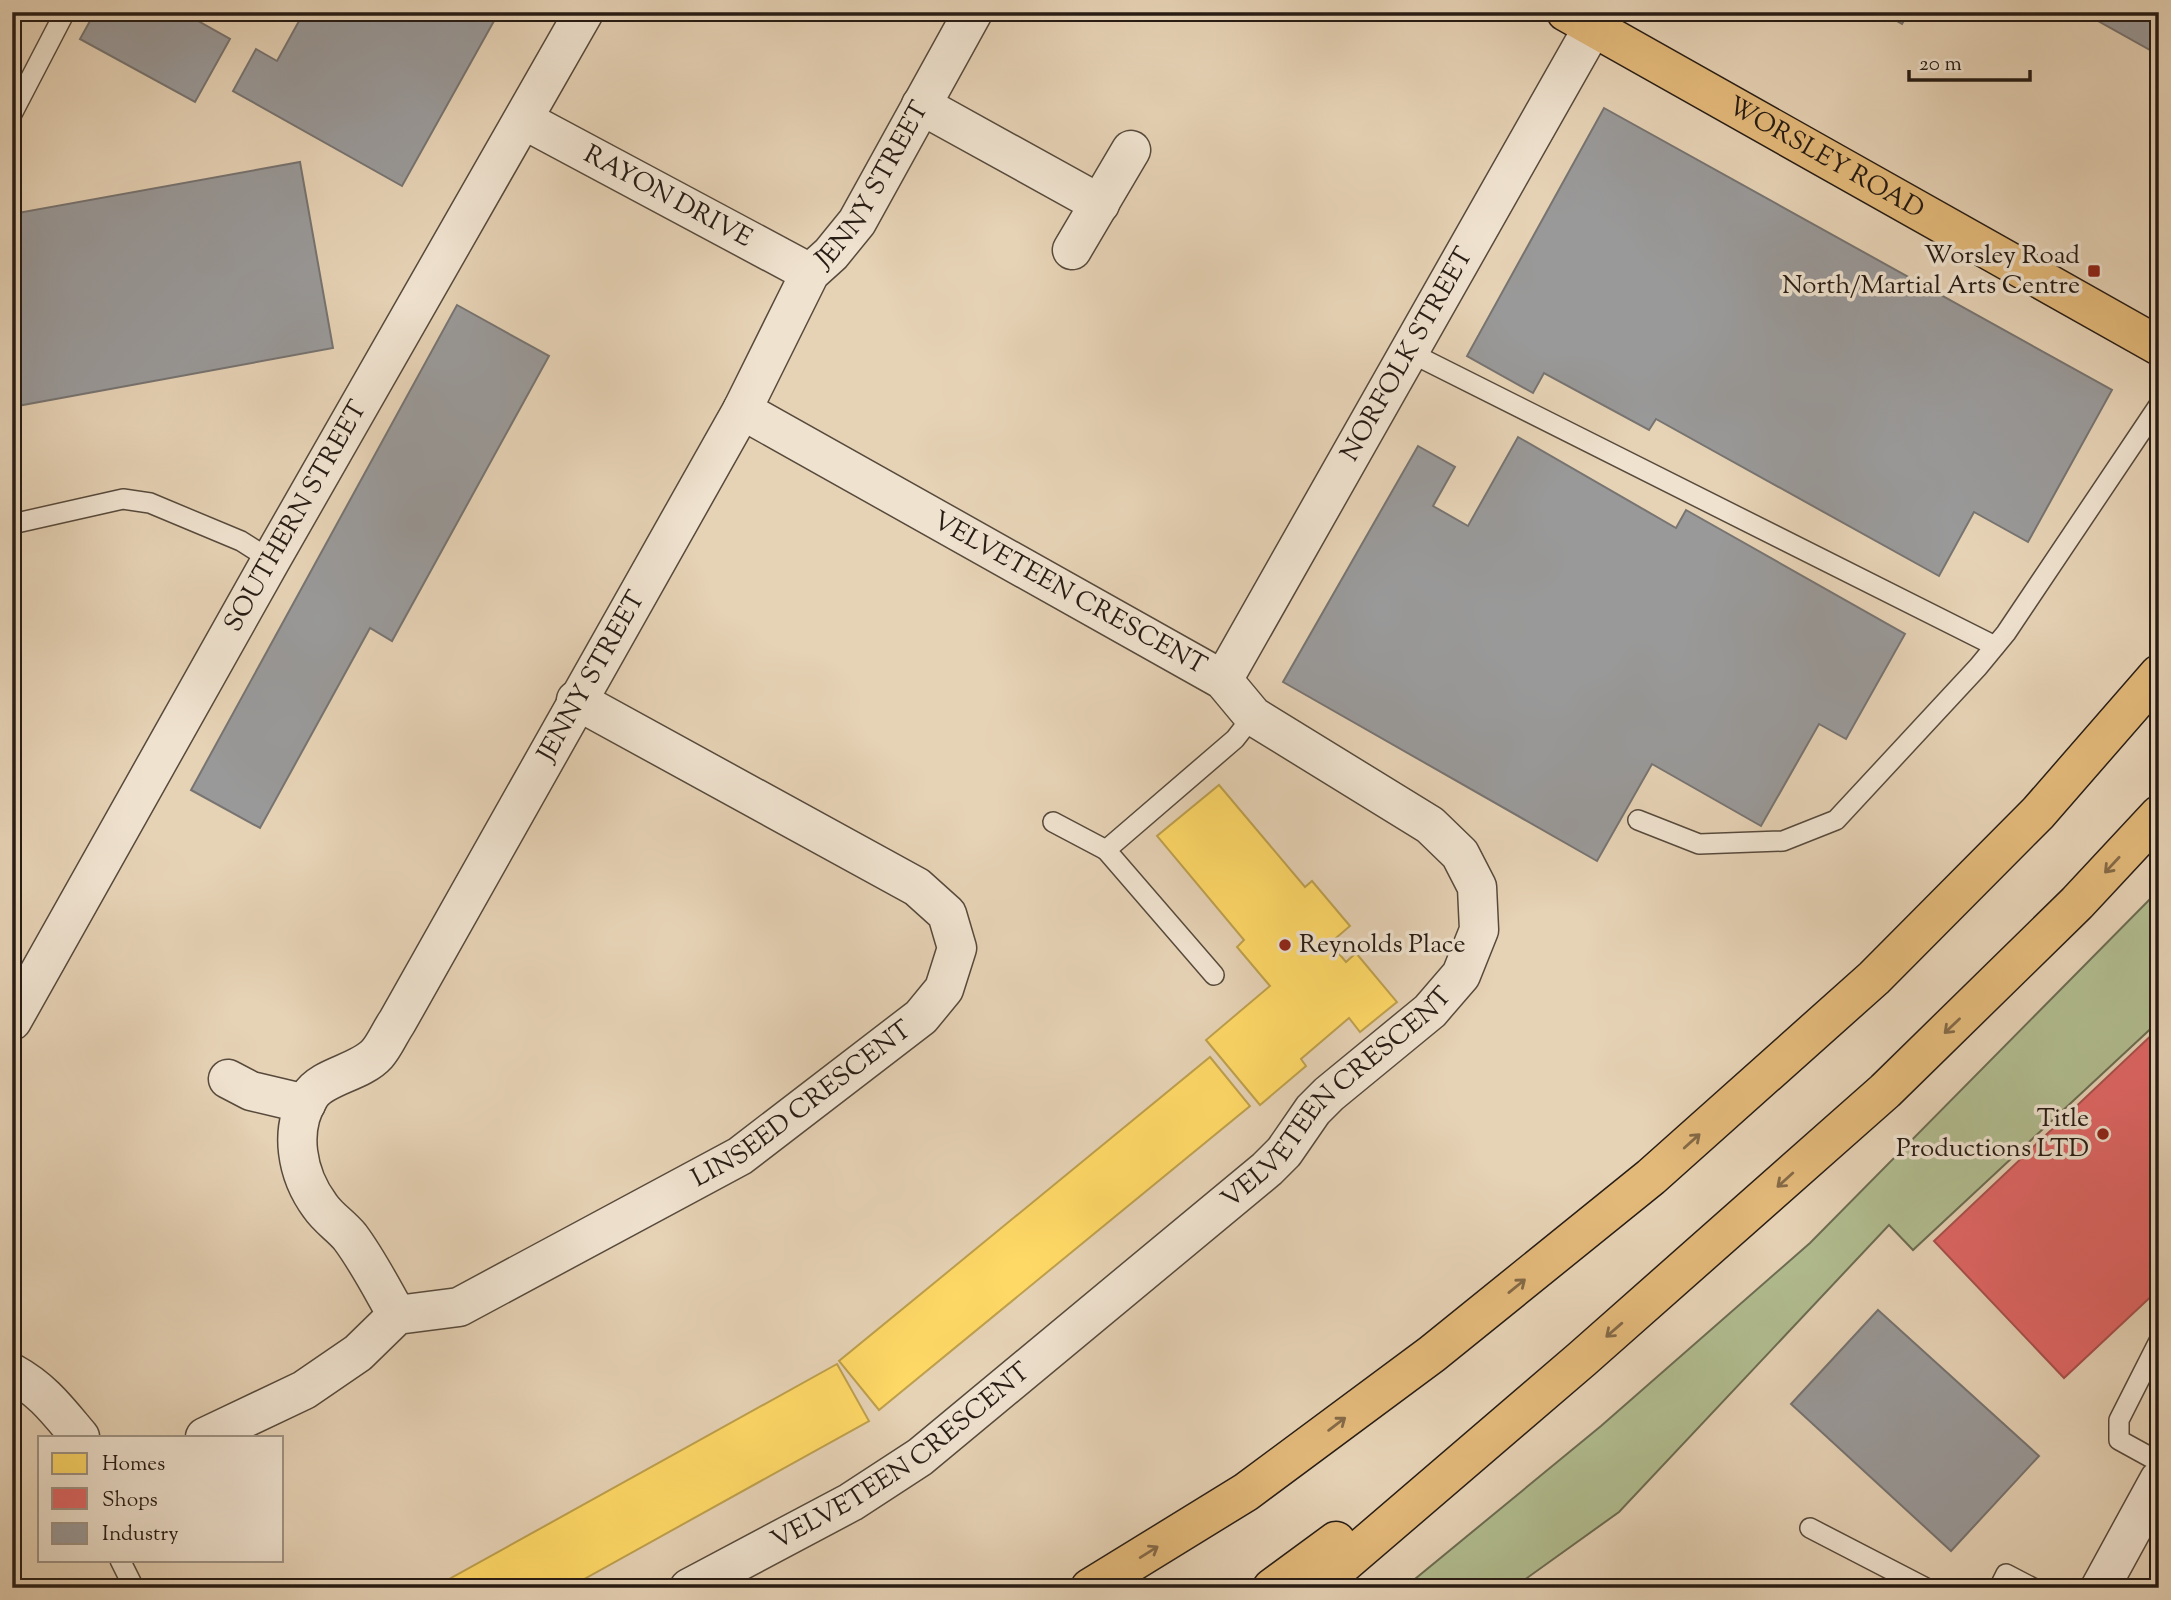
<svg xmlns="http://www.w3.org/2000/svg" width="2171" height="1600" font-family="'Sorts Mill Goudy',serif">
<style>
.green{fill:#b1bd90;stroke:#6c6c52;stroke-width:2}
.homes{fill:#ffd966;stroke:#bea04d;stroke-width:2}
.shops{fill:#e06666;stroke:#a8504d;stroke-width:2}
.industry{fill:#999;stroke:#777471;stroke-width:2}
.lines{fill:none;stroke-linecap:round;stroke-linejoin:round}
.lane-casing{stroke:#574a3c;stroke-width:22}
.street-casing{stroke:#574a3c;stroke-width:41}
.primary-casing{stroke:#271c14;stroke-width:41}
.highway-casing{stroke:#271c14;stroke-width:41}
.lane{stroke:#efe2cf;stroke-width:19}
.street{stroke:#efe2cf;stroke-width:38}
.primary{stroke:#e3b97a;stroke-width:38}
.highway{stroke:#e3b97a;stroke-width:38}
.oneway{stroke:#856a47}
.poi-dot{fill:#8f2418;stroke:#efe2cf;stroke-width:2.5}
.labels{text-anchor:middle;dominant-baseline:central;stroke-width:7;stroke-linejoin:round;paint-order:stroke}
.street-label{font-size:26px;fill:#271c14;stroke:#efe2cf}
.poi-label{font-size:26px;fill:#271c14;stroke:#efe2cf;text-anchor:end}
</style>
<rect width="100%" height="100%" fill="#e6d2b5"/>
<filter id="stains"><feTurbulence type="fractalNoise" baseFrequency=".00286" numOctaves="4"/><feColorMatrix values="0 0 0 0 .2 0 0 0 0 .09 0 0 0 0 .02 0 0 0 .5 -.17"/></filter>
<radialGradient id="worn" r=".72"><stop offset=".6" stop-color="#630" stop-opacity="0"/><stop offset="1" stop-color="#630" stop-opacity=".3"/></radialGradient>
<polygon class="green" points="2159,890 2159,1021 1913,1250 1889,1225 1619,1512 1513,1588 1404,1588 1601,1426 1810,1243"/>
<g class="homes">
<polygon points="1219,785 1305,887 1312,881 1350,926 1330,943 1346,962 1356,953 1397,1002 1360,1032 1349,1018 1301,1059 1306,1066 1260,1105 1206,1040 1270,986 1237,947 1244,940 1157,836"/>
<polygon points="1210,1057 1250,1106 879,1410 839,1361"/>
<polygon points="837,1364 869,1421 568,1588 433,1588"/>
</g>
<polygon class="shops" points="2159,1028 2159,1289 2064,1378 1934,1241"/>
<g class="industry">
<polygon points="95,12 182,12 230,39 195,102 80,39"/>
<polygon points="304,12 499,12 402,186 233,91 256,49 277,61"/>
<polygon points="1881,12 1909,12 1902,24"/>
<polygon points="2082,12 2159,12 2159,55"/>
<polygon points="1604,108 2112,390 2028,542 1974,512 1939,576 1656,419 1649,430 1544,373 1533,393 1467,356"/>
<polygon points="300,162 333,348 12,407 12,214"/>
<polygon points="457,305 549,356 392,641 370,628 260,828 191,790"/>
<polygon points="1518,437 1676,528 1686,510 1905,634 1846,739 1819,724 1761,826 1652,764 1597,861 1283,682 1418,446 1455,467 1433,506 1468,526"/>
<polygon points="1878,1310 2039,1456 1951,1551 1791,1404"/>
</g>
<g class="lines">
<g class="lane-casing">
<g id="lane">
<polyline points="12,114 65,12"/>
<polyline points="1409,352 1995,646"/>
<polyline points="12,524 123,499 150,503 241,541 271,560"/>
<polyline points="1638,820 1699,844 1783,841 1836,820 1978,667 2006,633 2159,405"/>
<polyline points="1053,822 1106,850"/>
<polyline points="1214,975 1106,850 1235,739 1253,716"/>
<polyline points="2159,1341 2119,1420 2119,1440 2159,1462"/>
<polyline points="1810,1528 1926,1588"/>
<polyline points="120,1560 134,1588"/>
<polyline points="1999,1588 2006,1574 2033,1588"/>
</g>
</g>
<g class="street-casing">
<g id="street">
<polyline points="921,105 1100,204"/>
<path id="s1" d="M524 120 810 273"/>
<polyline points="1072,250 1131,150"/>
<path id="s2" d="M1223 680 1593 27"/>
<path id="s3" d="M12 1021 271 560 584 12"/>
<polyline points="228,1079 251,1091 306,1104"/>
<path id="s4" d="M397 1315C382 1289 368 1261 350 1237 341 1226 328 1218 320 1206 297 1175 288 1130 310 1096 322 1076 360 1073 377 1054 385 1045 390 1032 397 1022L742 410 810 273 831 254 857 222 973 12"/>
<path d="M12 1373C43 1390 58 1411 80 1437"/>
<path id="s5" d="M205 1437 304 1390 358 1353 397 1315 459 1307 740 1156 921 1017 944 989 957 948 947 914 917 887 576 700"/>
<path id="s6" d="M689 1588 851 1502 920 1457 1267 1169 1284 1152 1313 1110 1329 1094 1430 1011 1461 975 1479 930 1477 887 1460 854 1430 825 1253 716 1223 680 742 410"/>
<polyline points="2100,1588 2159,1480"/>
</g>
</g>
<g class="primary-casing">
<g id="primary">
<path id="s7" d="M1566 12 2159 346"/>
</g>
</g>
<g class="highway-casing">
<g id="highway">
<polyline points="1090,1588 1246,1492 1432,1354 1651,1177 1874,978 2038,813 2159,674"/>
<polyline points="1272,1588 1336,1541"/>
<polyline points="1315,1588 1582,1359 1885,1091 2077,903 2159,815"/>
</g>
</g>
<use href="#lane" class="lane"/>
<use href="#street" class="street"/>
<use href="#primary" class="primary"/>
<use href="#highway" class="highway"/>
</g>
<defs><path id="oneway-shaft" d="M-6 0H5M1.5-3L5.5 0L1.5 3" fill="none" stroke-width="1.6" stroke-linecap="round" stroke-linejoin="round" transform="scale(1.75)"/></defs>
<g class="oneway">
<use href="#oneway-shaft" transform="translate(2112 865) rotate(133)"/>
<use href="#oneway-shaft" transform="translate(1952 1026) rotate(136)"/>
<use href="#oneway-shaft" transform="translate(1692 1141) rotate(-42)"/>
<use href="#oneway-shaft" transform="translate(1785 1180) rotate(138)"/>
<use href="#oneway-shaft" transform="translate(1517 1286) rotate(-39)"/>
<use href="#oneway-shaft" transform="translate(1614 1330) rotate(139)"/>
<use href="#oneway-shaft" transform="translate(1337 1424) rotate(-37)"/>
<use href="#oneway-shaft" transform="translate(1149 1552) rotate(-32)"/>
</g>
<g class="poi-dot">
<rect x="2087" y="264" width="14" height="14" rx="3.5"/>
<circle cx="1285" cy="945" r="7"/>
<circle cx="2103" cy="1134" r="7"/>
</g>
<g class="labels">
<g class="street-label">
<text stroke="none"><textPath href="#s7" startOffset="298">WORSLEY ROAD</textPath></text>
<text stroke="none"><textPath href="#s4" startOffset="1334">JENNY STREET</textPath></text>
<text stroke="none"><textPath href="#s1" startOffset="163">RAYON DRIVE</textPath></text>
<text stroke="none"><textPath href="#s2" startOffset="374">NORFOLK STREET</textPath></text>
<text stroke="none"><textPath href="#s3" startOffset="579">SOUTHERN STREET</textPath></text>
<text transform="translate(1069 594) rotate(29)">VELVETEEN CRESCENT</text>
<text stroke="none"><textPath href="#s4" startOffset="766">JENNY STREET</textPath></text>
<text stroke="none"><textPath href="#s6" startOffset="817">VELVETEEN CRESCENT</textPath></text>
<text stroke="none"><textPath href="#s5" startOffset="691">LINSEED CRESCENT</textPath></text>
<text stroke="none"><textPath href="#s6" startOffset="250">VELVETEEN CRESCENT</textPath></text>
</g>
<g class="poi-label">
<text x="2080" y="256">Worsley Road<tspan x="2080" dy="30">North/Martial Arts Centre</tspan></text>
<text x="1299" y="945" text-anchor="start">Reynolds Place</text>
<text x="2089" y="1119">Title<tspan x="2089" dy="30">Productions LTD</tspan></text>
</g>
</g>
<rect width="2171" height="1600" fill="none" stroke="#e6d2b5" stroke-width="42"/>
<rect x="14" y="14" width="2143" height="1572" fill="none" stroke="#271c14" stroke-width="3.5"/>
<rect x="21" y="21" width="2129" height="1558" fill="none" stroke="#271c14" stroke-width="2"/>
<rect x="38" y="1436" width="245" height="126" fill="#efe2cf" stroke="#9f9384" stroke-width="2"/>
<rect x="52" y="1453" width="35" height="21" fill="#ffd966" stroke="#9f9384" stroke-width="2"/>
<text x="102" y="1470" font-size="21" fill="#271c14">Homes</text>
<rect x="52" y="1488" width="35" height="21" fill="#e06666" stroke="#9f9384" stroke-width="2"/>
<text x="102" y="1506" font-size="21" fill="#271c14">Shops</text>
<rect x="52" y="1523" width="35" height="21" fill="#999999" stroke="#9f9384" stroke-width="2"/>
<text x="102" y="1540" font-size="21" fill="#271c14">Industry</text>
<path d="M1909 70v10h121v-10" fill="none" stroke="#271c14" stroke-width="3.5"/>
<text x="1919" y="70" font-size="21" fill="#271c14" stroke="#efe2cf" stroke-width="5" paint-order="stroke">20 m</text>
<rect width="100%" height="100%" filter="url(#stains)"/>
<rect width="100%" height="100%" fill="url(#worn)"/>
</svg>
